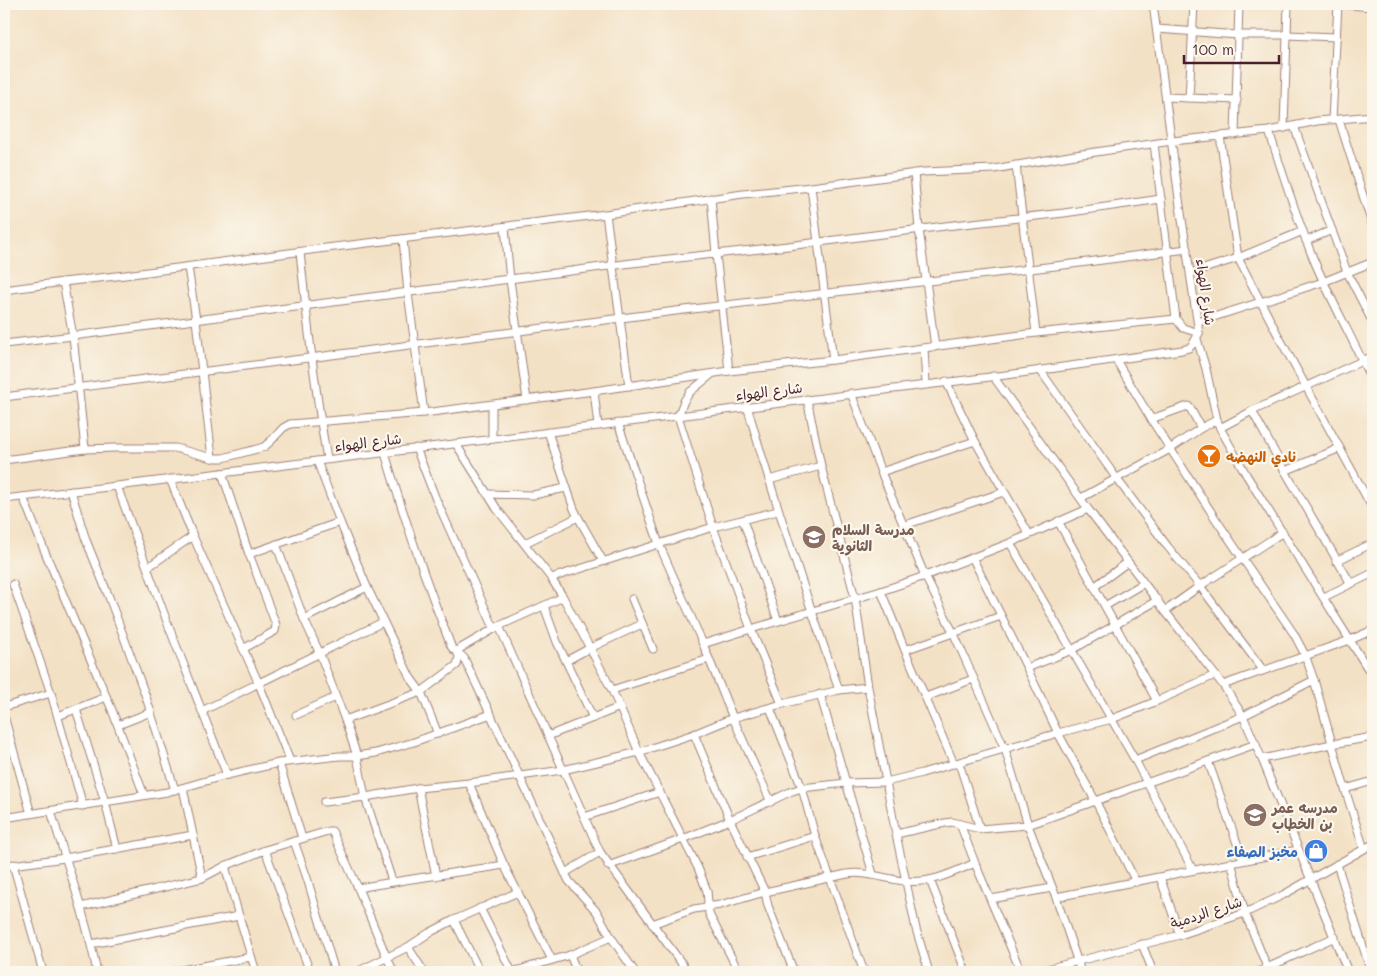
<svg xmlns="http://www.w3.org/2000/svg" width="1377" height="976" font-family="Mali,'Playpen Sans Arabic',sans-serif">
<style>
.lines{fill:none;stroke-linecap:round;stroke-linejoin:round}
.minor-casing{stroke:#9e8078;stroke-width:9}
.minor{stroke:#fff;stroke-width:7}
.labels{text-anchor:middle;dominant-baseline:central;stroke-width:4.5;stroke-linejoin:round;paint-order:stroke}
.street-label{font-size:14px;fill:#4a1f2b;stroke:#fbf7ec}
.food-label{font-size:14px;font-weight:bold;fill:#c56008;stroke:#fbf7ec;text-anchor:start}
.education-label{font-size:14px;font-weight:bold;fill:#785e54;stroke:#fbf7ec;text-anchor:start}
.shop-label{font-size:14px;font-weight:bold;fill:#366cbe;stroke:#fbf7ec;text-anchor:end}
</style>
<rect width="100%" height="100%" fill="#fbf7ec"/>
<filter id="ink" filterUnits="userSpaceOnUse"><feTurbulence type="fractalNoise" baseFrequency=".02" numOctaves="2"/><feDisplacementMap in="SourceGraphic" scale="10" xChannelSelector="R" yChannelSelector="G"/><feConvolveMatrix kernelMatrix="1 2 1 2 8 2 1 2 1" color-interpolation-filters="sRGB"/></filter>
<filter id="wash" filterUnits="userSpaceOnUse"><feTurbulence type="fractalNoise" baseFrequency=".0096" numOctaves="4" result="noise"/><feDisplacementMap in="SourceGraphic" scale="20" xChannelSelector="R" yChannelSelector="G"/><feGaussianBlur stdDeviation="1.12" result="paint"/><feColorMatrix in="noise" values="0 0 0 0 0 0 0 0 0 0 0 0 0 0 0 0 0 1.4 0 .05"/><feComposite in="paint" operator="in"/></filter>
<g filter="url(#wash)">
<rect width="100%" height="100%" fill="#f3e1c5"/>
</g>
<g filter="url(#ink)">
<g class="lines">
<g class="minor-casing">
<g id="minor">
<polyline points="1338,4 1373,7"/>
<polyline points="1157,29 1238,35 1287,35 1336,37"/>
<polyline points="1166,97 1237,100"/>
<polyline points="1189,98 1194,4"/>
<polyline points="1332,120 1338,4"/>
<polyline points="1339,120 1373,227"/>
<polyline points="1294,126 1347,272 1373,323"/>
<polyline points="1284,128 1288,4"/>
<path d="M1269 131C1282 172 1295 213 1311 253 1329 298 1354 340 1373 384"/>
<polyline points="1235,135 1239,4"/>
<polyline points="1220,136 1238,258 1280,339 1373,509"/>
<polyline points="1154,144 1176,319 1183,328 1199,333"/>
<polyline points="1016,165 1036,333"/>
<polyline points="914,173 919,229 935,347"/>
<polyline points="811,187 833,360"/>
<polyline points="711,198 716,254 729,371"/>
<polyline points="606,214 629,386"/>
<polyline points="505,227 510,280 527,400"/>
<polyline points="403,239 408,293 424,413"/>
<polyline points="1306,241 1332,230"/>
<path d="M300 252C307 321 315 390 327 459"/>
<polyline points="188,267 196,320 212,458"/>
<polyline points="1191,273 1238,258 1303,231"/>
<polyline points="63,282 73,336 85,449"/>
<polyline points="4,290 63,282 125,275 318,249 606,214 743,194 811,187 924,172 994,169 1075,155 1172,141 1269,131 1317,121 1373,116"/>
<polyline points="1198,322 1323,282 1373,262"/>
<polyline points="1197,339 1206,369 1217,420 1220,428 1247,476 1373,677"/>
<polyline points="4,344 73,336 632,263 788,246 945,226 1064,213 1161,199"/>
<polyline points="924,348 926,384"/>
<polyline points="1116,360 1151,419 1215,518 1294,634 1305,655 1314,680 1345,789 1364,849"/>
<polyline points="1040,370 1117,479 1168,547 1200,586 1263,670"/>
<polyline points="712,374 690,392 684,401 678,416 713,527 751,629 782,704"/>
<polyline points="993,376 1088,509 1165,611 1223,685 1243,716 1262,759 1348,972"/>
<polyline points="946,381 975,441 1029,534"/>
<polyline points="594,391 598,426"/>
<polyline points="851,393 881,472 925,576 954,634 1005,749 1028,825 1056,897 1081,972"/>
<polyline points="4,397 676,311 1072,264 1187,249"/>
<polyline points="807,399 821,466 855,598 868,687 896,834 916,929 929,972"/>
<polyline points="492,405 492,439"/>
<path d="M747 406C775 502 806 596 839 690"/>
<polyline points="1252,411 1285,471 1351,584"/>
<polyline points="1151,419 1188,406 1190,408 1201,428"/>
<polyline points="618,423 659,544 703,644 733,718 771,802"/>
<polyline points="1220,428 1252,411 1373,356"/>
<polyline points="548,432 574,509 578,517 603,561"/>
<polyline points="456,444 497,509 551,578 563,597 612,690 639,752 698,868 707,891 709,914 739,972"/>
<polyline points="416,448 435,497 494,628"/>
<path d="M385 453C404 518 426 582 451 646 453 651 460 653 464 658L565 873 569 881 597 912 611 937 635 972"/>
<polyline points="4,460 85,449 115,448 175,448 212,458 223,458 264,447 272,440 283,428 290,424 424,413 594,391 729,371 833,360 1036,333 1176,319"/>
<polyline points="317,461 340,522 367,587 410,677 421,692 438,734"/>
<polyline points="1285,471 1340,448"/>
<polyline points="881,472 975,441"/>
<polyline points="222,473 249,554 275,622 276,625 275,631 243,649"/>
<polyline points="170,479 193,536 259,684 290,761"/>
<polyline points="769,480 821,466"/>
<polyline points="117,486 169,627 227,775"/>
<polyline points="71,491 86,540 109,597 146,697 175,790"/>
<polyline points="487,494 533,495 566,488"/>
<polyline points="23,497 45,552 112,710 144,795"/>
<polyline points="1081,498 1170,449 1201,428 1217,420"/>
<polyline points="4,499 117,486 1014,374 1182,350 1189,348 1193,344 1199,333 1180,206 1153,4"/>
<polyline points="743,520 778,621"/>
<polyline points="1058,521 1157,701"/>
<polyline points="905,525 1004,492"/>
<polyline points="525,543 578,517"/>
<polyline points="1010,543 1135,760 1193,870"/>
<polyline points="276,544 304,619 320,654 345,720 357,756 365,797 392,881"/>
<polyline points="249,554 340,522"/>
<polyline points="972,557 1027,668 1058,733 1096,802 1136,882"/>
<polyline points="1336,561 1373,543"/>
<polyline points="148,567 193,536"/>
<polyline points="551,578 713,527 778,511"/>
<polyline points="13,584 51,693 83,806"/>
<polyline points="1094,587 1128,562"/>
<polyline points="881,591 905,650 954,764"/>
<polyline points="1324,597 1373,573"/>
<polyline points="632,599 653,649"/>
<polyline points="544,606 557,642 593,718"/>
<polyline points="1105,606 1144,583"/>
<polyline points="1165,611 1200,586 1283,532"/>
<polyline points="304,619 367,587"/>
<polyline points="499,626 600,852 688,972"/>
<polyline points="703,644 751,629 881,591 925,576 1010,543 1088,509"/>
<polyline points="905,650 1001,616"/>
<polyline points="566,661 590,648 642,624"/>
<polyline points="1027,668 1072,650 1158,600"/>
<polyline points="1223,685 1350,640 1373,630"/>
<polyline points="612,690 709,659"/>
<polyline points="820,694 873,874"/>
<polyline points="926,697 973,679"/>
<polyline points="4,707 51,693"/>
<polyline points="770,708 802,788 815,836 864,972"/>
<polyline points="76,709 105,802 117,849"/>
<polyline points="202,711 383,622"/>
<polyline points="296,715 336,697"/>
<polyline points="4,716 31,814"/>
<polyline points="58,716 106,697"/>
<polyline points="345,720 421,692 457,665 459,657 457,651 461,648 499,626 563,597"/>
<polyline points="118,725 151,712"/>
<polyline points="694,734 730,820 765,892 768,906 794,972"/>
<polyline points="548,736 620,707"/>
<polyline points="1262,759 1332,744 1373,737"/>
<polyline points="1135,760 1243,716 1314,680"/>
<polyline points="1208,761 1243,860"/>
<polyline points="279,763 302,838"/>
<polyline points="959,763 980,829"/>
<polyline points="469,783 504,865 552,960"/>
<polyline points="183,788 193,835"/>
<polyline points="418,788 436,876"/>
<polyline points="1345,789 1373,781"/>
<polyline points="324,802 365,797 418,788 469,783 563,770 639,752 694,734 733,718 782,704 839,690 868,687"/>
<path d="M51 811C67 865 86 917 97 972"/>
<polyline points="584,817 660,792"/>
<polyline points="4,818 167,792 227,775 279,763 339,756 357,756 376,753 414,742 491,714"/>
<polyline points="960,824 975,863 1021,972"/>
<polyline points="896,834 945,823 952,822 980,829 1028,825 1256,744"/>
<polyline points="294,841 307,878 335,972"/>
<polyline points="265,850 310,972"/>
<polyline points="747,857 815,836"/>
<polyline points="1231,862 1245,913 1269,972"/>
<polyline points="13,864 43,972"/>
<polyline points="1337,864 1371,972"/>
<polyline points="4,866 65,858 193,835 202,878"/>
<polyline points="225,866 265,850 328,831 332,831 358,888 387,958 394,972"/>
<polyline points="608,866 683,839 730,820 792,791 802,788 846,783 886,782 922,773 1058,733 1112,719 1157,701 1215,675"/>
<polyline points="565,873 600,852"/>
<polyline points="1160,877 1180,935"/>
<polyline points="930,880 966,972"/>
<path d="M358 888C406 879 455 873 504 865"/>
<path d="M1056 897C1137 882 1217 865 1298 850"/>
<polyline points="991,899 1052,888"/>
<polyline points="81,907 202,878 225,866 239,916 256,972"/>
<polyline points="480,908 512,972 570,955 611,937"/>
<polyline points="454,920 480,972"/>
<path d="M652 924 694 909 720 905 765 892 847 874C867 871 885 879 905 881 930 884 952 873 975 863"/>
<polyline points="91,944 239,916"/>
<polyline points="1142,944 1153,972"/>
<polyline points="408,947 424,972"/>
<polyline points="570,955 577,972"/>
<polyline points="171,972 251,957"/>
<polyline points="357,972 408,947 429,933 454,920 518,892"/>
<polyline points="1035,972 1180,935 1245,913 1283,895 1373,844"/>
<polyline points="1258,972 1335,937"/>
</g>
</g>
<use href="#minor" class="minor"/>
</g>
</g>
<defs>
<g id="bar-disc" transform="scale(1.25)"><circle r="9.5" fill="#e8710a" stroke="#fbf7ec"/><path d="M-6-5H6L.8 .8V4.5H3.5V6h-7V4.5H-.8V.8Z" fill="#fff"/></g>
<g id="school-disc" transform="scale(1.25)"><circle r="9.5" fill="#8d6e63" stroke="#fbf7ec"/><path d="M0-5L7-2L0 1L-7-2ZM-4 1L0 2.5L4 1V4Q0 6-4 4Z" fill="#fff"/></g>
<g id="shop-disc" transform="scale(1.25)"><circle r="9.5" fill="#3f7fe0" stroke="#fbf7ec"/><path d="M-5-2.5h2.3a2.7 3.5 0 0 1 5.4 0H5L5.5 6h-11ZM-1.5-2.5h3a1.5 2.3 0 0 0-3 0Z" fill="#fff"/></g>
</defs>
<g fill-rule="evenodd">
<use href="#bar-disc" x="1209" y="456"/>
<use href="#school-disc" x="814" y="537"/>
<use href="#school-disc" x="1255" y="815"/>
<use href="#shop-disc" x="1316" y="851"/>
</g>
<g class="labels">
<g class="street-label">
<text transform="translate(1206 292) rotate(82)">شارع الهواء</text>
<text transform="translate(769 391) rotate(-7)">شارع الهواء</text>
<text transform="translate(368 442) rotate(-7)">شارع الهواء</text>
<text transform="translate(1206 912) rotate(-18)">شارع الردمية</text>
</g>
<g class="food-label">
<text x="1226" y="456">نادي النهضه</text>
</g>
<g class="education-label">
<text x="832" y="529">مدرسة السلام<tspan x="832" dy="16">الثانوية</tspan></text>
<text x="1272" y="807">مدرسه عمر<tspan x="1272" dy="16">بن الخطاب</tspan></text>
</g>
<g class="shop-label">
<text x="1298" y="851">مخبز الصفاء</text>
</g>
</g>
<rect width="1377" height="976" fill="none" stroke="#fbf7ec" stroke-width="20"/>
<path d="M1184 55v8h95v-8" fill="none" stroke="#4a1f2b" stroke-width="2.5"/>
<text x="1192" y="55" font-size="15" fill="#4a1f2b" stroke="#fbf7ec" stroke-width="4" paint-order="stroke">100 m</text>
</svg>
